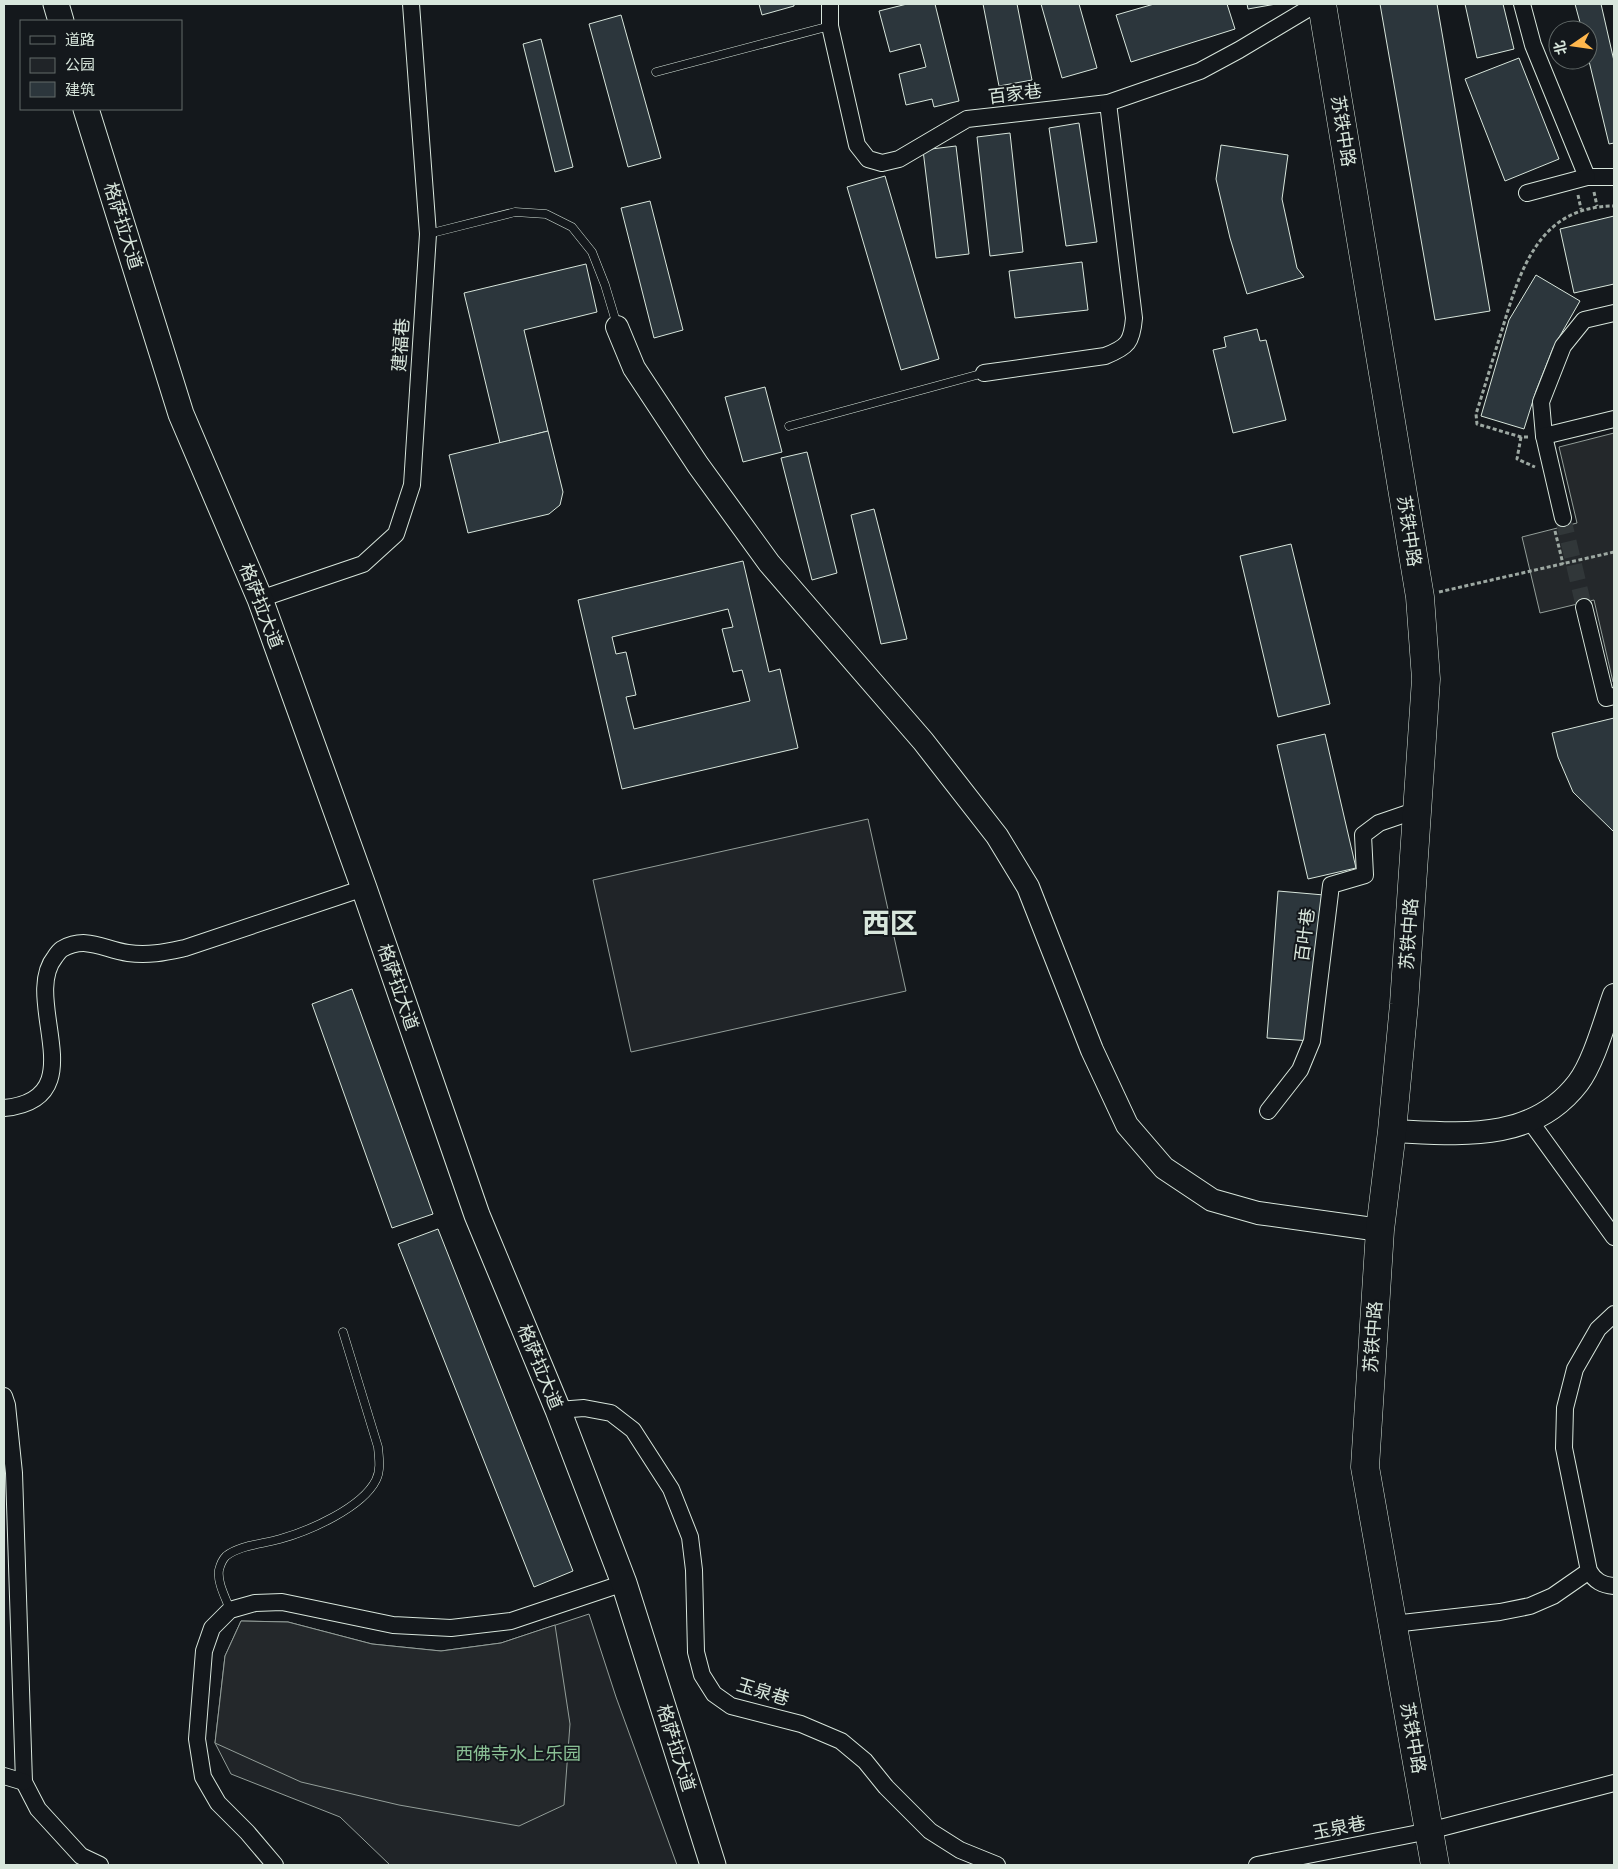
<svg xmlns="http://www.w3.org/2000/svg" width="1618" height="1869" font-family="Jost,'Noto Sans SC',sans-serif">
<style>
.green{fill:#202428;stroke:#939e99}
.parking{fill:#24282b;stroke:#939e99}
.building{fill:#2c363c;stroke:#d8e6dc;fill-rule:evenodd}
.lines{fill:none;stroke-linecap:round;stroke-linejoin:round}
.street-tunnel{stroke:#313739;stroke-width:16;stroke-dasharray:16 8;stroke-linecap:butt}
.lane-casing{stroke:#d8e6dc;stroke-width:9}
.street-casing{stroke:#d8e6dc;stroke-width:18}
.secondary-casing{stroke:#d8e6dc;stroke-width:24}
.primary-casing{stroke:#d8e6dc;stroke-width:27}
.highway-casing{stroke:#d8e6dc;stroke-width:29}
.path{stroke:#9da8a2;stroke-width:3;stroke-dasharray:4 2.5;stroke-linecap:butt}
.lane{stroke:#14181c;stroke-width:8}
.street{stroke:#14181c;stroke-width:16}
.secondary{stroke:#14181c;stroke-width:22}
.primary{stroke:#14181c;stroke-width:25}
.highway{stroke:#14181c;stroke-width:28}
.labels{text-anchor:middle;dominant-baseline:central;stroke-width:4;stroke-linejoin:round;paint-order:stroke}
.street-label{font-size:18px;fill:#d8e6dc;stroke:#14181c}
.park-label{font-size:18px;fill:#8ac095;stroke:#14181c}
.town-label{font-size:28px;font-weight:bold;fill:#d8e6dc;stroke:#14181c}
</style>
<rect width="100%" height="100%" fill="#14181c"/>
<g class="green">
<polygon points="868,819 906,991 631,1052 593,880"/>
<polygon points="589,1614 616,1697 677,1865 390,1865 340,1817 231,1774 215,1743 225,1656 241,1621 288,1622 372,1644 441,1651 501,1643"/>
</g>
<g class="parking">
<polygon points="1614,433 1614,682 1613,682 1594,600 1540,613 1522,537 1577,523 1559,447"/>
<polygon points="241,1621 288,1622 372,1644 441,1651 501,1643 555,1625 570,1724 564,1805 519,1826 399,1805 301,1782 215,1743 225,1656"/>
</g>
<g class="building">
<polygon points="759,4 794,4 794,6 762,15"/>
<polygon points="907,4 935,4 959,101 934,107 932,99 906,105 899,74 926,67 920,44 890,52 879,11"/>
<polygon points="983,4 1017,4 1032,80 999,86"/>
<polygon points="1041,4 1079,4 1097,68 1062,78"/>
<polygon points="1154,4 1227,4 1235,29 1131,62 1116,15"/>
<polygon points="1247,4 1276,4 1248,9"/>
<polygon points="1380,4 1437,4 1490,311 1435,320"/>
<polygon points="1465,4 1503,4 1514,49 1477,58"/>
<polygon points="1575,4 1601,4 1614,61 1614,143 1609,144 1588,57 1588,30 1582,30"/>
<polygon points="621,15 661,158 628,167 589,24"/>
<polygon points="541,39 573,167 555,172 523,44"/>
<polygon points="1519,58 1559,159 1505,181 1465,79"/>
<polygon points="1079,123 1097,242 1066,246 1049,128"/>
<polygon points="1010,133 1023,252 990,256 977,137"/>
<polygon points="1221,145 1288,155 1282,199 1297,268 1304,277 1247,294 1230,238 1216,179"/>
<polygon points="956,146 969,254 936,258 923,150"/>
<polygon points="885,176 939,359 901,370 847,187"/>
<polygon points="650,201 683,330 654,338 621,208"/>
<polygon points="1614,216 1614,284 1574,293 1560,229"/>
<polygon points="1082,262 1088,310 1015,318 1009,271"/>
<polygon points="586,264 597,312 524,330 548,431 500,443 464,293"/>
<polygon points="1536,275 1580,301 1553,348 1536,391 1524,429 1481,416 1509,320"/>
<polygon points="1257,329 1260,341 1266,340 1286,420 1233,433 1213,350 1226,347 1224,337"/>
<polygon points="765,387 782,452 743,462 725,397"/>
<polygon points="548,431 563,492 560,505 549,514 468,533 449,455"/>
<polygon points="807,452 837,573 812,580 781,458"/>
<polygon points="874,509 907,639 881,644 851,515"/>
<polygon points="1291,544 1330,704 1278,717 1240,556"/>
<path d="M743 561 769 672 780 669 798 748 622 789 578 600ZM728 609 733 627 722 629 733 672 742 670 750 701 634 729 626 697 636 695 626 652 616 654 612 637Z"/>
<polygon points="1614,718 1614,832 1573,792 1558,757 1552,733"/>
<polygon points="1325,734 1356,868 1308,879 1277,745"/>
<polygon points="1278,891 1324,895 1312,1041 1267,1038"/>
<polygon points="352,989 433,1214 392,1228 312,1004"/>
<polygon points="438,1229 573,1571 534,1587 398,1244"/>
</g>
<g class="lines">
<polyline class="street-tunnel" points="1563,518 1584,607"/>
<g class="lane-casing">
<g id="lane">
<polyline points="656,72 830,26"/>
<polyline points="428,234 515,212 546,214 572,227 592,252 605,285 617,325"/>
<polyline points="789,426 984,373"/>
<path d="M230 1610C226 1598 217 1583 219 1570 220 1566 223 1559 226 1556 240 1545 263 1544 280 1539 309 1531 362 1508 376 1480 381 1470 379 1458 378 1447L343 1332"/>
</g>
</g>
<g class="street-casing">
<g id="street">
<polyline points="830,4 830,26 857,145 868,159 882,163 899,159 967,119 1108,103 1200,71 1239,50 1316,4"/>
<polyline points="1522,4 1533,45 1587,177 1614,177"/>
<polyline points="1527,193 1587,177"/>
<path d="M984 373 1105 356C1128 347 1132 342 1134 318L1108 103"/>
<polyline points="1544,436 1541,402 1563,346 1584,320 1614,313"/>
<polyline points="1563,518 1544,436 1614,419"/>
<polyline points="260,599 363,564 396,534 412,485 428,234 411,4"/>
<polyline points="1584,607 1606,698 1614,696"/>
<path d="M4 1108C97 1099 20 1000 55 957 57 954 59 951 62 949 87 935 104 950 128 953 149 956 166 952 185 948L364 888"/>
<polyline points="1268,1111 1300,1070 1312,1041 1331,885 1365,875 1363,835 1379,823 1417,810"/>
<polyline points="1530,1121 1614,1237"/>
<path d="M1614 1314 1598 1329 1575 1369 1565 1408 1564 1448 1589 1571C1595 1581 1602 1585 1614 1586"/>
<polyline points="4,1396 7,1405 14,1473 24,1782 38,1809 81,1856 100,1865"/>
<polyline points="558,1410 584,1408 611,1413 633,1430 671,1489 690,1537 694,1570 696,1652 702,1675 714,1694 731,1706 801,1724 841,1741 865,1761 886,1787 930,1831 960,1850 997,1865"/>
<polyline points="1393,1624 1500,1612 1530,1606 1553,1596 1589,1571"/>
<polyline points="4,1776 24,1782"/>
<polyline points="275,1865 247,1832 218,1803 203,1777 197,1739 204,1651 212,1628 230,1610 255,1603 282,1602 393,1625 451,1628 511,1621 624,1583"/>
<polyline points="1257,1865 1429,1831 1614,1783"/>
</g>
</g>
<g class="secondary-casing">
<g id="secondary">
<polyline points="617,327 634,368 698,465 769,563 923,741 997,836 1028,887 1092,1050 1127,1125 1164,1168 1212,1200 1258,1213 1380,1230"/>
<path d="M1392 1131C1460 1134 1532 1143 1578 1083 1594 1062 1605 1020 1614 995"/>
</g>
</g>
<g class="primary-casing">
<g id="primary">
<polyline points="56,4 61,21"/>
<polyline points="86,109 181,414 260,599 364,888 477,1215 558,1410 624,1583 713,1865"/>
</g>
</g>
<g class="highway-casing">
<polyline id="highway" points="1322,4 1420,597 1426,679 1404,1004 1392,1131 1380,1230 1365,1467 1435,1865"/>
</g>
<g class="path">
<polyline points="1594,192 1597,206"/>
<polyline points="1578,195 1581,209"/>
<polyline points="1521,437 1517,459 1535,467"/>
<path d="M1528 437H1521L1477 424 1476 414C1485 386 1493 358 1502 330 1520 270 1539 206 1614 206"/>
<polyline points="1555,531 1563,564"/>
<polyline points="1439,592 1614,552"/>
</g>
<use href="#lane" class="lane"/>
<use href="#street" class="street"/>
<use href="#secondary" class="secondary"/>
<use href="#primary" class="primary"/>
<use href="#highway" class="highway"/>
</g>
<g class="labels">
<g class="street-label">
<text transform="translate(1015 94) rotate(-7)">百家巷</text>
<text transform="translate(1343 131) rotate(81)">苏铁中路</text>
<text transform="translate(123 226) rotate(73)">格萨拉大道</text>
<text transform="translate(401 345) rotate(-86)">建福巷</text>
<text transform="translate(1409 531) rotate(81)">苏铁中路</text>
<text transform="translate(261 606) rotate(69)">格萨拉大道</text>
<text transform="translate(1409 934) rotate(-86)">苏铁中路</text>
<text transform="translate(1305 935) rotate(-83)">百叶巷</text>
<text transform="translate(398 987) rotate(71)">格萨拉大道</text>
<text transform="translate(1373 1337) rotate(-86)">苏铁中路</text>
<text transform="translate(540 1367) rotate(68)">格萨拉大道</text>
<text transform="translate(763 1692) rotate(17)">玉泉巷</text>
<text transform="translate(1413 1738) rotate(80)">苏铁中路</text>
<text transform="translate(676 1748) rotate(73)">格萨拉大道</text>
<text transform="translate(1339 1828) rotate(-11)">玉泉巷</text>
</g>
<g class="park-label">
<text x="518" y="1754">西佛寺水上乐园</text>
</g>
<g class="town-label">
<text x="890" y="923">西区</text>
</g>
</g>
<rect width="1618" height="1869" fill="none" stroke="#d8e6dc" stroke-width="10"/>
<rect x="20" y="20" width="162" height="90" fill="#14181c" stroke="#626a69"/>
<rect x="30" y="36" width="25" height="8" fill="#14181c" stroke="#626a69"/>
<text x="65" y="45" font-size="15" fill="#d8e6dc">道路</text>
<rect x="30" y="58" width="25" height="15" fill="#202428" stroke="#626a69"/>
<text x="65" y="70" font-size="15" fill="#d8e6dc">公园</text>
<rect x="30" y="82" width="25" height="15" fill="#2c363c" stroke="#626a69"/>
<text x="65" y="95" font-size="15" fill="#d8e6dc">建筑</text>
<g transform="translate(1573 45) rotate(257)"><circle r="24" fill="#14181c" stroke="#626a69"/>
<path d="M0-4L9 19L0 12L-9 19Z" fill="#ffb74d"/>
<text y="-8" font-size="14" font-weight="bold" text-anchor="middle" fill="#d8e6dc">北</text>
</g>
</svg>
